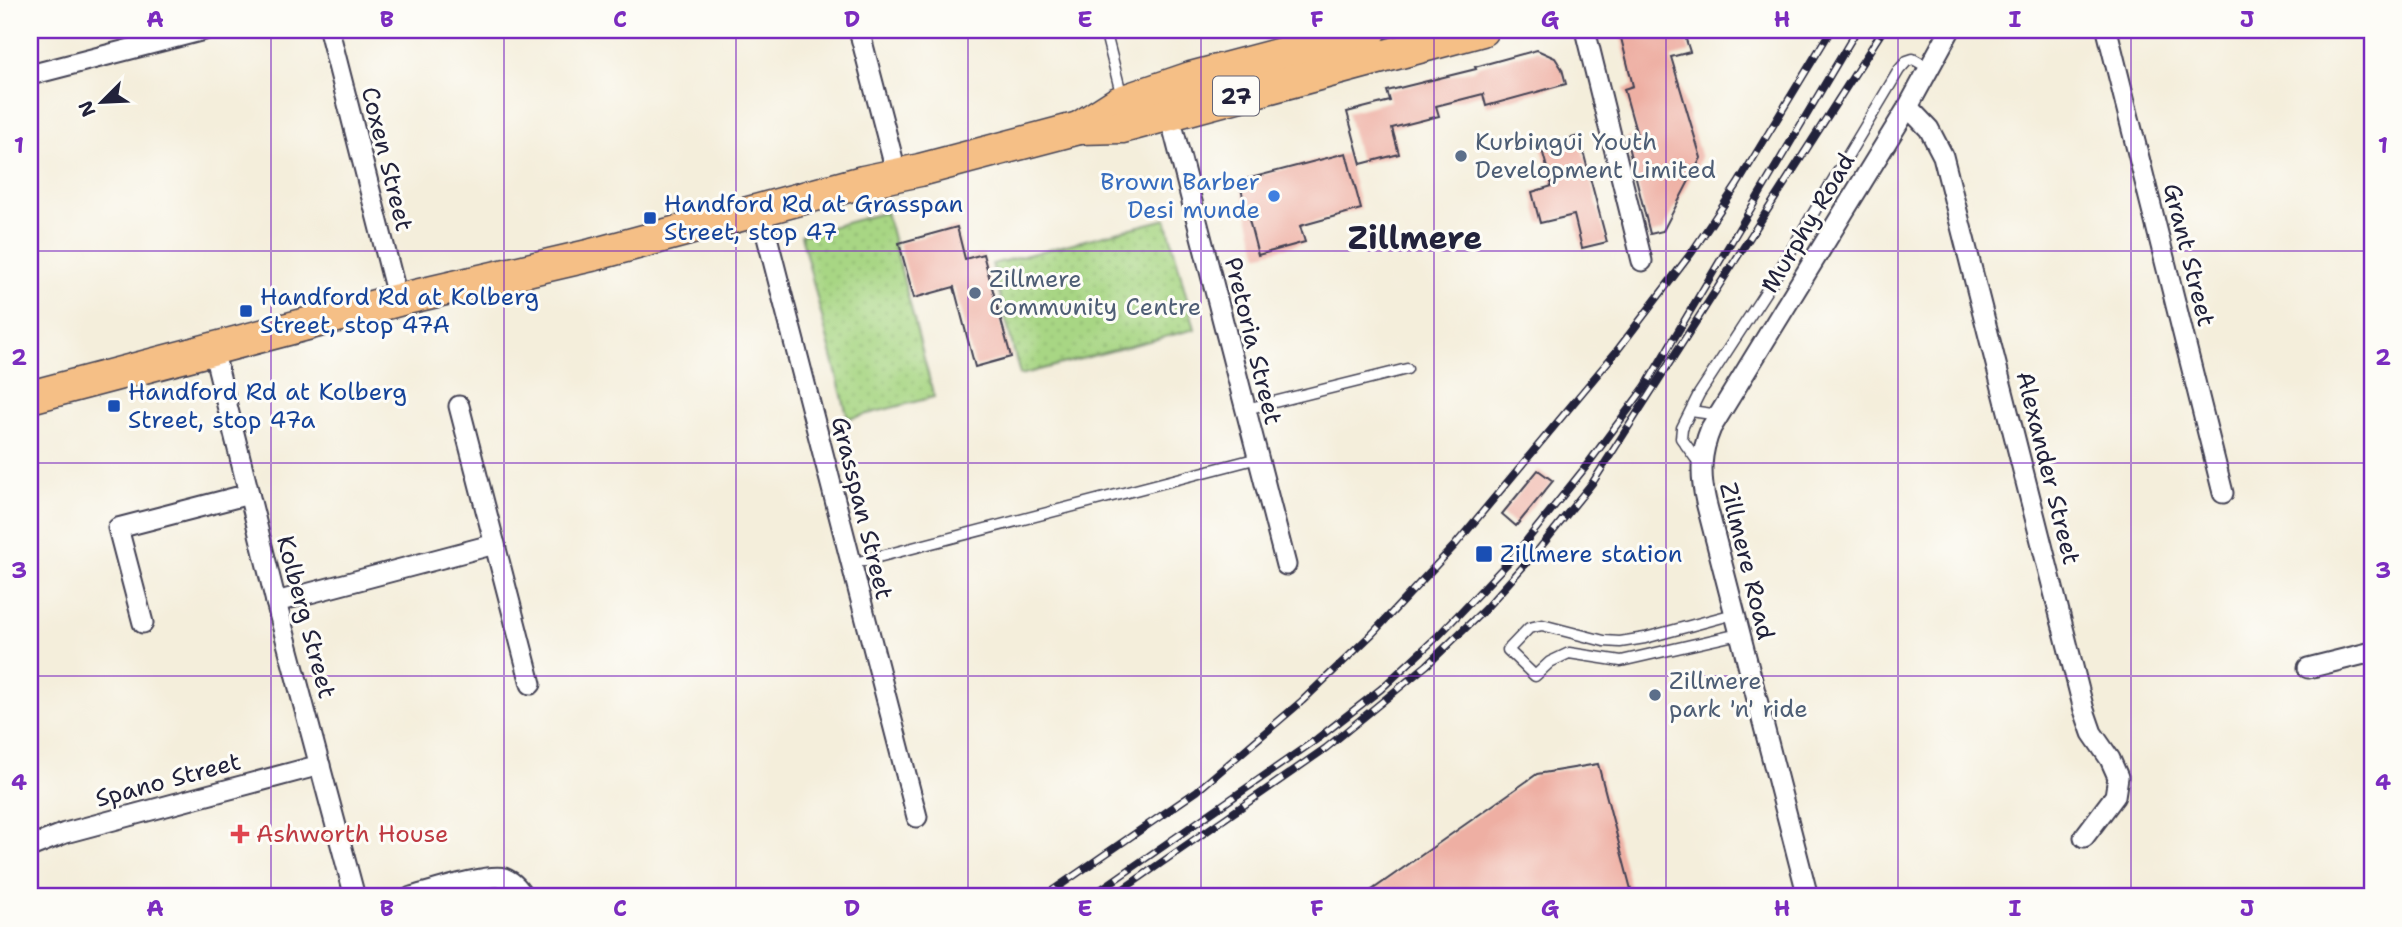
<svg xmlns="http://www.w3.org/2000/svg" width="2402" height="927" font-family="'Shantell Sans',sans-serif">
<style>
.grass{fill:url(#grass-dots);stroke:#657c60;stroke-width:2}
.building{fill:#eeafa3}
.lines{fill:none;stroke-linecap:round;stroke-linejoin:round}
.service-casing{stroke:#424153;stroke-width:13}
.minor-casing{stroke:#424153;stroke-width:23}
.primary-casing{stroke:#424153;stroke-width:35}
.service{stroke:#fff;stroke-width:10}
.minor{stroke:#fff;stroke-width:19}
.primary{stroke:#f5bf86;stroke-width:32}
.rail-casing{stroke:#22223b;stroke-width:8}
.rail{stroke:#fdfcf7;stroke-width:5;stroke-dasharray:16;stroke-linecap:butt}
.grid{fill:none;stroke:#7b2cbf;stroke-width:2;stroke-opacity:0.55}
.service-dot{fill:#5c6f8a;stroke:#fdfcf7;stroke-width:2.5}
.shop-dot{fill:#3f7fe0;stroke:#fdfcf7;stroke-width:2.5}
.transit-dot{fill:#1a4fb4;stroke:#fdfcf7;stroke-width:2.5}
.health-dot{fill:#e0444e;stroke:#fdfcf7;stroke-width:2.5}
.labels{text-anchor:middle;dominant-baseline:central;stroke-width:6;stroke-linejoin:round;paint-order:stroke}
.shield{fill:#fdfcf7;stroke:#646373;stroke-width:2}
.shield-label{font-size:23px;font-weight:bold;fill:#22223b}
.service-label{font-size:24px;fill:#4e5e75;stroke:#fdfcf7;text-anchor:start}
.street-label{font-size:24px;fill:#22223b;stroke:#fdfcf7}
.shop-label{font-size:24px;fill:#366cbe;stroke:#fdfcf7;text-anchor:end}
.transit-label{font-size:24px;fill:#164399;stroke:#fdfcf7;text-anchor:start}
.health-label{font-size:24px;fill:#be3a42;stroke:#fdfcf7;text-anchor:start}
.district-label{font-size:32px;font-weight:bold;fill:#22223b;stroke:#fdfcf7}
.neatline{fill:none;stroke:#7b2cbf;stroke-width:2.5}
.grid-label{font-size:23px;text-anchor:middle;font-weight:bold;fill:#7b2cbf}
</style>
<defs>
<pattern id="grass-dots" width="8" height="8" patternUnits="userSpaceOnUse" patternTransform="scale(1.75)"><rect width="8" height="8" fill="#a8d684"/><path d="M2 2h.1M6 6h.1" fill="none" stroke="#90b773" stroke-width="1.8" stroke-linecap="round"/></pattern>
</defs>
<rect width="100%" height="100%" fill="#fdfcf7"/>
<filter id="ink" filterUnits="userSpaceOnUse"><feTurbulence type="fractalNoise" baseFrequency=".0143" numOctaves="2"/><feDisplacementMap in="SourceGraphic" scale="14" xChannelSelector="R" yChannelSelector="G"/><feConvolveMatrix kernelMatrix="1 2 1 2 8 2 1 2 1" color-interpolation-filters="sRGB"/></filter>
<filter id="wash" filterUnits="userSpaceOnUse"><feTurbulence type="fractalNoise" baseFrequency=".00686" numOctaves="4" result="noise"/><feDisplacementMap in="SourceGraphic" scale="28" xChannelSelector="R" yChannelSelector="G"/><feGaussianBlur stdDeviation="1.57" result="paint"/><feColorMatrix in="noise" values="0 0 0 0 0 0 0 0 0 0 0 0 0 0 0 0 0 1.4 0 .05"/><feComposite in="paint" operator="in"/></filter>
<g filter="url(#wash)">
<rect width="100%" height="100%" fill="#f4eedb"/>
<g class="grass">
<polygon points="886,212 934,397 848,419 801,235"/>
<polygon points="1166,219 1195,329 1020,375 992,264"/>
</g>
<g id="blocks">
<g class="building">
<polygon points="1619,30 1683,30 1690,52 1671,57 1701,158 1663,231 1650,234 1626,138 1637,135 1624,89 1633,86"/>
<polygon points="1537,50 1555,58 1562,69 1566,84 1486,106 1483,94 1436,106 1439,116 1392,128 1399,154 1361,164 1347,112 1390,101 1387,91 1476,69 1475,67"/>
<polygon points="1579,136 1607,242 1582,248 1574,215 1540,223 1532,192 1552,186 1541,146"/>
<polygon points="1346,153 1361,209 1300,226 1305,242 1258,255 1239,181"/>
<polygon points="957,227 965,259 983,254 1011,357 975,367 954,287 914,298 899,243"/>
<polygon points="1538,470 1553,481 1516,526 1502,514"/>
<polygon points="1598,764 1633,897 1362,897 1537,774"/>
</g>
</g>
</g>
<g filter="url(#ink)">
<use href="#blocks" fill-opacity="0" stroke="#424153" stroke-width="2"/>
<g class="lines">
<g class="service-casing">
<g id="service">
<polyline points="1105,30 1122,97"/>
<polyline points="1289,30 1294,47"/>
<polyline points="1246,409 1407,369"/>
<polyline points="1691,411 1719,415"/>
<polyline points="1699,463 1681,438 1682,428 1699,394 1774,279 1899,70 1907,61 1913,59 1929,68"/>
<polyline points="851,564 1258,458"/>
<polyline points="1734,614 1645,638 1620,642 1604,641 1542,625 1529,628 1508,650 1535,676 1550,662 1569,653 1621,661 1739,634"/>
</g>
</g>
<g class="minor-casing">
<g id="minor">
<polyline points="329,30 398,300"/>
<polyline points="859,30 897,175"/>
<polyline points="1585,30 1642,261"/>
<polyline points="2107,30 2223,493"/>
<polyline points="30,75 204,30"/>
<polyline points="1167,105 1286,565"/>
<polyline points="1908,107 1929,129 1943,156 2084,710 2092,733 2110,759 2118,777 2115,796 2084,837"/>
<polyline points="760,210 917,817"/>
<polyline points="213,349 276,602 355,897"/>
<polyline points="459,406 531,684"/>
<polyline points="276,602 495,544"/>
<polyline points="143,623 118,528 249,494"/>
<polyline points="2308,668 2372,652"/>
<polyline points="30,847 65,833 320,765"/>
<path d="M411 897C430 892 489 873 504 878 514 882 519 889 524 897"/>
<path d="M1808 897 1706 502C1700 475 1700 454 1711 428L1908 107 1950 30"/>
</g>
</g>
<g class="primary-casing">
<g id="primary">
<polyline points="1079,128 1118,103 1191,78 1371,30"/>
<polyline points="30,397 398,300 592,255 863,182 920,170 1079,128 1122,127 1482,30"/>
</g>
</g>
<use href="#service" class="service"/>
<use href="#minor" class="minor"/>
<use href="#primary" class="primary"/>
<g class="rail-casing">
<g id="rail">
<polyline points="1043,897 1197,791 1302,701 1372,634 1455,545 1616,352 1692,252 1737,185 1831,30"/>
<polyline points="1090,897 1317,739 1381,689 1439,635 1515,555 1584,469 1645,387 1857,30"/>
<polyline points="1112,897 1326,748 1427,665 1484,610 1539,549 1593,482 1883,30"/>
</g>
</g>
<use href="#rail" class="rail"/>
</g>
</g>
<path class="grid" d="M271 30V897M504 30V897M736 30V897M968 30V897M1201 30V897M1434 30V897M1666 30V897M1898 30V897M2131 30V897M30 251H2372M30 463H2372M30 676H2372"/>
<g class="service-dot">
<circle cx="1461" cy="156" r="7"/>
<circle cx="975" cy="293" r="7"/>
<circle cx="1655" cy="695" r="7"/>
</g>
<circle class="shop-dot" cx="1274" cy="196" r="7"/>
<g class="transit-dot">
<rect x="643" y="211" width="14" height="14" rx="3.5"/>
<rect x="239" y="304" width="14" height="14" rx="3.5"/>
<rect x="107" y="399" width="14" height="14" rx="3.5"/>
<rect x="1475" y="545" width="18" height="18" rx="3.5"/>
</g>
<path class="health-dot" d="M236.5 823.5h7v7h7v7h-7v7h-7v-7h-7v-7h7z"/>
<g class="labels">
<rect class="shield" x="1213" y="76.5" width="46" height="39" rx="5"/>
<g class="shield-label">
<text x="1236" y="96">27</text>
</g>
<g class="service-label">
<text x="1475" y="142">Kurbingui Youth<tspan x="1475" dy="28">Development Limited</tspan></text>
<text x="989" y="279">Zillmere<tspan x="989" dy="28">Community Centre</tspan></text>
<text x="1669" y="681">Zillmere<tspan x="1669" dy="28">park 'n' ride</tspan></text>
</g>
<g class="street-label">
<text transform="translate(387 159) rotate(76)">Coxen Street</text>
<text transform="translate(1808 223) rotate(-59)">Murphy Road</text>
<text transform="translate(2189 255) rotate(76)">Grant Street</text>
<text transform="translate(1253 341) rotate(76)">Pretoria Street</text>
<text transform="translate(2048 468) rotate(76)">Alexander Street</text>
<text transform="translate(862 508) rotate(76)">Grasspan Street</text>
<text transform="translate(1747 561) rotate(76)">Zillmere Road</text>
<text transform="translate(306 617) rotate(75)">Kolberg Street</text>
<text transform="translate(168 780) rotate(-15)">Spano Street</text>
</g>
<g class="shop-label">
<text x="1260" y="182">Brown Barber<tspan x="1260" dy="28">Desi munde</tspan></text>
</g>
<g class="transit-label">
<text x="664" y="204">Handford Rd at Grasspan<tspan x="664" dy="28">Street, stop 47</tspan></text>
<text x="260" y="297">Handford Rd at Kolberg<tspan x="260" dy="28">Street, stop 47A</tspan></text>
<text x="128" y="392">Handford Rd at Kolberg<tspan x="128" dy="28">Street, stop 47a</tspan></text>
<text x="1500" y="554">Zillmere station</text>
</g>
<g class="health-label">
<text x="256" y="834">Ashworth House</text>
</g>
<g class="district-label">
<text x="1415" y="237">Zillmere</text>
</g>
</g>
<rect width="2402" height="927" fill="none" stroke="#fdfcf7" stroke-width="77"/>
<g transform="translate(102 102) rotate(246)" stroke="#fdfcf7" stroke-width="5" paint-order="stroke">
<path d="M0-5L12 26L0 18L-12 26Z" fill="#22223b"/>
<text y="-10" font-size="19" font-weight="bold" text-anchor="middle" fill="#22223b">N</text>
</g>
<rect x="38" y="38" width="2326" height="850" class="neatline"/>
<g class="grid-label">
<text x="155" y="27">A</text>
<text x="387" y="27">B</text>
<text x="620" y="27">C</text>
<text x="852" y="27">D</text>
<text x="1085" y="27">E</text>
<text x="1317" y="27">F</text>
<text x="1550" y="27">G</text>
<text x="1782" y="27">H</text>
<text x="2015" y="27">I</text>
<text x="2247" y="27">J</text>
<text x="19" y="153">1</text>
<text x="2383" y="153">1</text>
<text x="19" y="365">2</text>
<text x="2383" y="365">2</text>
<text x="19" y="578">3</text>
<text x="2383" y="578">3</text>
<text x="19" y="790">4</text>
<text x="2383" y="790">4</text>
<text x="155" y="916">A</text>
<text x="387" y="916">B</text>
<text x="620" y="916">C</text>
<text x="852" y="916">D</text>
<text x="1085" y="916">E</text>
<text x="1317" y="916">F</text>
<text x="1550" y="916">G</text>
<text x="1782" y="916">H</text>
<text x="2015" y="916">I</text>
<text x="2247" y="916">J</text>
</g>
</svg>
